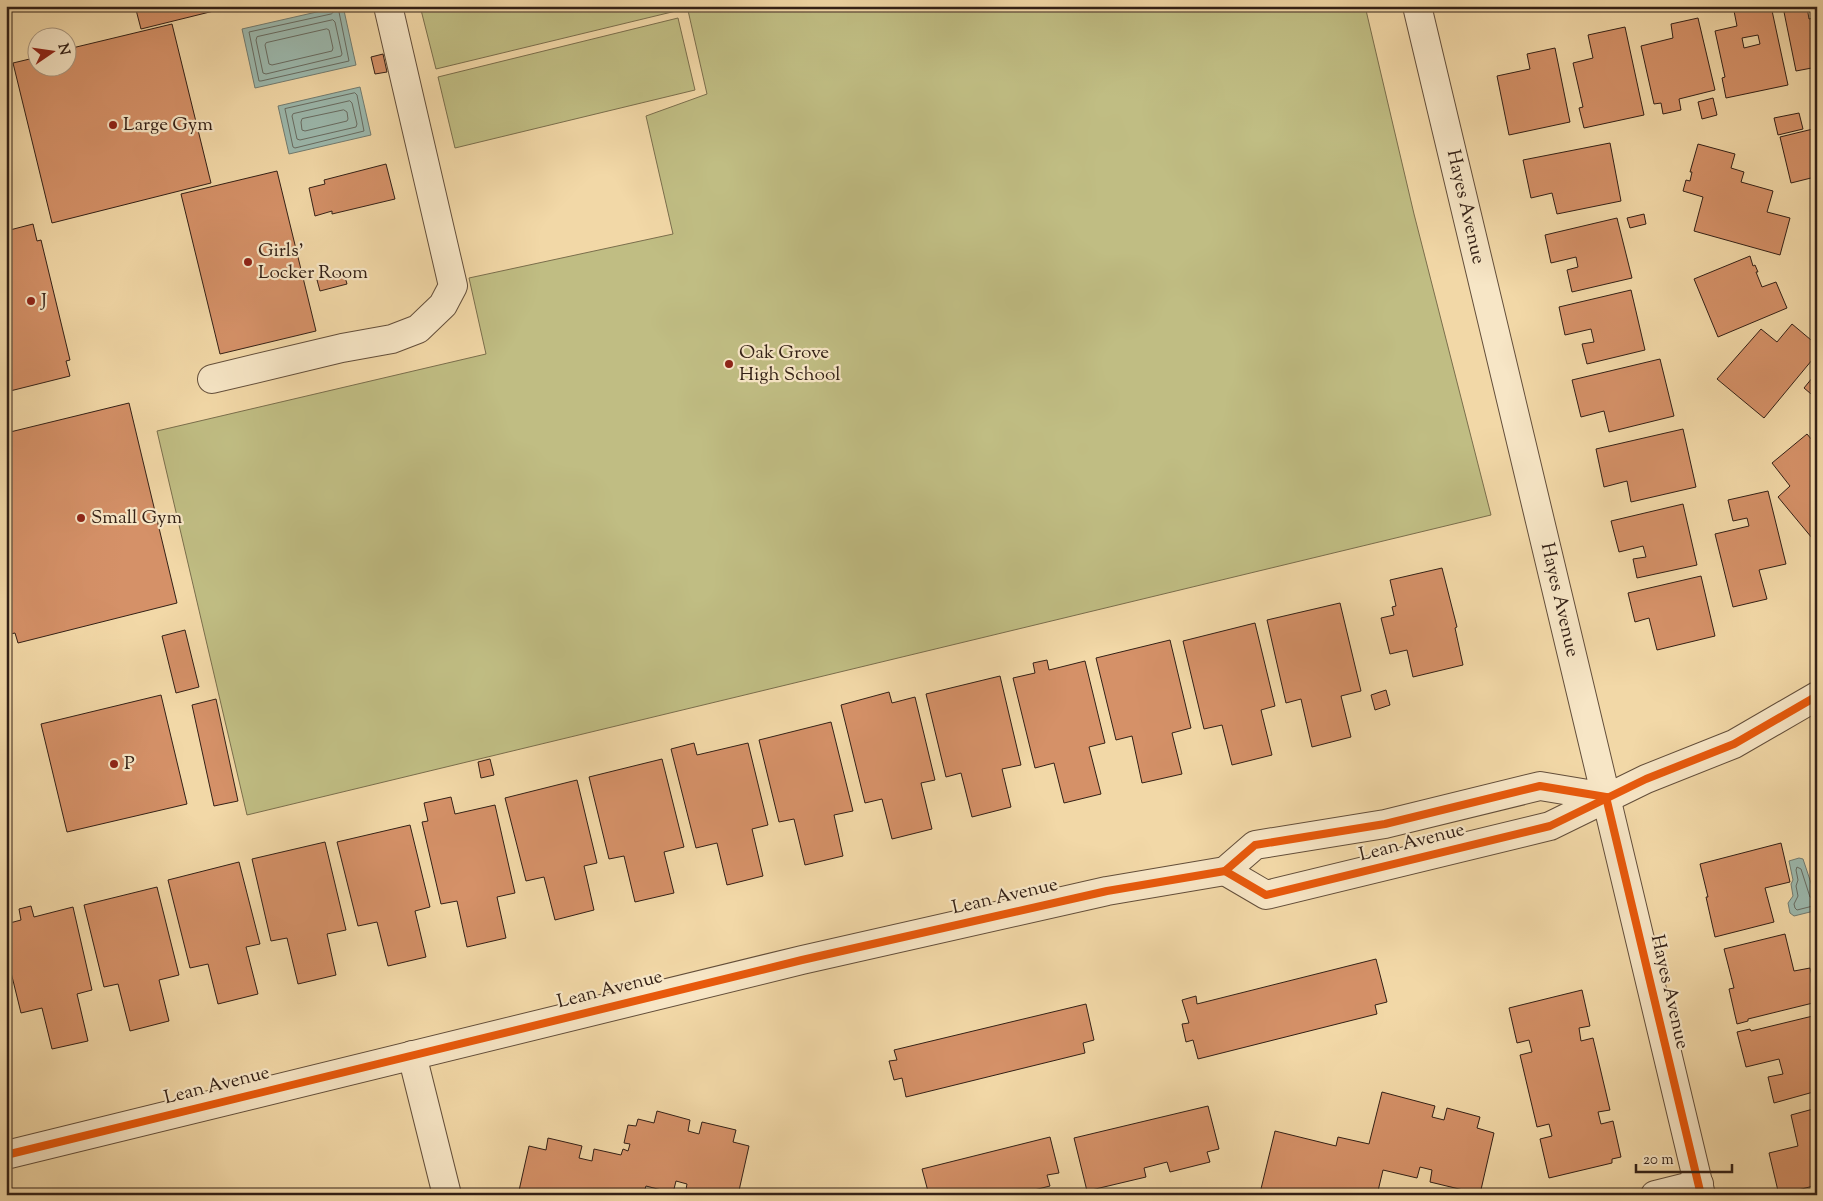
<svg xmlns="http://www.w3.org/2000/svg" width="1823" height="1201" font-family="'Sorts Mill Goudy',serif">
<style>
.green{fill:#c0bd83;stroke:#7a6e4c}
.water{fill:#9cb9ae;stroke:#727c71}
.lines{fill:none;stroke-linecap:round;stroke-linejoin:round}
.shore{stroke:#686c62;stroke-width:1}
.building{fill:#d59168;stroke:#332016;fill-rule:evenodd}
.minor-casing{stroke:#634e3a;stroke-width:30}
.minor{stroke:#f7e6c6;stroke-width:28}
.cycleway-casing{stroke:#f7e6c6;stroke-width:11}
.cycleway{stroke:#e8590c;stroke-width:8}
.poi-dot{fill:#8f2418;stroke:#f7e6c6;stroke-width:2}
.labels{text-anchor:middle;dominant-baseline:central;stroke-width:4.5;stroke-linejoin:round;paint-order:stroke}
.poi-label{font-size:19px;fill:#332016;stroke:#f7e6c6;text-anchor:start}
.street-label{font-size:19px;fill:#332016;stroke:#f7e6c6}
</style>
<rect width="100%" height="100%" fill="#f2d8a7"/>
<filter id="stains"><feTurbulence type="fractalNoise" baseFrequency=".004" numOctaves="4"/><feColorMatrix values="0 0 0 0 .2 0 0 0 0 .09 0 0 0 0 .02 0 0 0 .5 -.17"/></filter>
<radialGradient id="worn" r=".72"><stop offset=".6" stop-color="#630" stop-opacity="0"/><stop offset="1" stop-color="#630" stop-opacity=".3"/></radialGradient>
<g class="green">
<polygon points="420,6 675,6 676,11 436,69"/>
<polygon points="687,6 1365,6 1414,214 1491,515 247,815 157,431 486,354 469,278 673,234 646,116 707,94"/>
<polygon points="678,18 695,90 455,148 438,77"/>
</g>
<g class="water">
<polygon points="343,6 356,65 255,88 242,29"/>
<polygon points="360,87 371,135 289,154 278,106"/>
<polygon points="1799,858 1803,859 1817,901 1817,908 1814,911 1794,916 1790,913 1788,903 1793,896 1791,884 1793,880 1789,861"/>
</g>
<g class="lines">
<g class="shore">
<polygon points="336,10 339,12 349,61 261,81 259,81 249,32 331,14"/>
<polygon points="333,20 335,22 342,54 341,56 266,74 263,73 256,40 257,37"/>
<polygon points="327,29 329,30 333,48 332,51 272,65 269,64 265,45 266,43"/>
<polygon points="355,93 357,95 364,131 295,148 293,147 285,109"/>
<polygon points="350,101 352,103 357,124 356,127 300,140 297,139 292,116 293,114"/>
<polygon points="344,110 347,112 348,119 347,121 305,131 302,130 301,122 302,119"/>
<polyline points="1817,899 1810,897 1801,869 1797,867 1796,870 1798,880 1796,886 1798,896 1794,904 1795,908 1797,910 1817,905"/>
</g>
</g>
<g class="building">
<polygon points="135,6 234,6 141,29"/>
<path d="M1733 6H1771L1788 85 1726 98 1722 78 1725 77 1715 31 1737 26ZM1758 35 1760 44 1744 48 1742 38Z"/>
<polygon points="1807,7 1809,19 1817,17 1817,67 1796,71 1784,12"/>
<polygon points="1698,18 1715,90 1679,99 1681,110 1663,114 1661,103 1654,104 1641,46 1673,38 1671,24"/>
<polygon points="172,24 211,183 52,223 13,63 38,57 38,68 68,68 68,49"/>
<polygon points="1625,27 1644,115 1584,128 1579,108 1583,107 1573,63 1593,58 1588,35"/>
<polygon points="1555,48 1570,122 1509,135 1497,76 1530,69 1527,54"/>
<polygon points="383,54 387,72 375,74 371,57"/>
<polygon points="1713,98 1717,115 1702,119 1698,102"/>
<polygon points="1799,113 1803,129 1778,135 1774,118"/>
<polygon points="1817,128 1817,185 1815,177 1791,183 1780,137"/>
<polygon points="1610,143 1621,201 1557,214 1552,193 1531,198 1523,160"/>
<polygon points="1698,144 1735,154 1731,168 1744,172 1741,182 1773,191 1767,212 1790,218 1780,255 1694,231 1703,197 1683,191 1686,180 1690,181 1692,172 1690,172"/>
<polygon points="386,164 395,199 332,214 332,211 315,216 309,188 325,184 324,180"/>
<polygon points="277,171 316,331 220,354 181,194"/>
<polygon points="1644,214 1646,224 1630,228 1627,218"/>
<polygon points="1617,218 1632,278 1572,292 1567,270 1578,267 1576,257 1551,263 1545,235"/>
<polygon points="33,224 37,241 41,240 70,360 66,361 70,376 6,392 6,231"/>
<polygon points="1750,256 1753,266 1755,265 1758,272 1756,272 1762,287 1776,282 1787,308 1718,337 1694,279"/>
<polygon points="344,273 347,284 320,291 317,280"/>
<polygon points="1631,290 1645,350 1587,364 1582,344 1594,342 1591,329 1565,335 1559,307"/>
<polygon points="1792,324 1817,345 1817,354 1764,418 1717,379 1761,329 1777,342"/>
<polygon points="1660,359 1674,416 1609,432 1604,411 1581,417 1572,380"/>
<polygon points="1817,372 1817,399 1804,388"/>
<polygon points="129,403 177,603 18,643 15,633 6,635 6,433"/>
<polygon points="1683,429 1696,487 1631,502 1627,481 1604,487 1596,449"/>
<polygon points="1807,434 1817,446 1817,544 1778,497 1790,486 1772,463"/>
<polygon points="1768,491 1786,564 1759,570 1767,599 1733,607 1715,534 1749,526 1747,518 1733,521 1728,500"/>
<polygon points="1683,504 1697,565 1637,578 1633,559 1646,557 1643,546 1619,552 1611,521"/>
<polygon points="1442,568 1457,627 1455,628 1463,665 1413,677 1407,650 1390,654 1381,618 1394,615 1392,607 1396,606 1390,580"/>
<polygon points="1701,576 1715,636 1657,650 1649,618 1635,622 1628,593"/>
<polygon points="1340,603 1361,691 1341,696 1351,737 1312,747 1301,699 1286,703 1267,620"/>
<polygon points="1255,623 1275,706 1261,710 1272,755 1232,765 1222,725 1204,729 1183,641"/>
<polygon points="185,630 199,687 176,693 162,636"/>
<polygon points="1170,640 1191,728 1172,733 1182,774 1142,783 1132,736 1116,740 1096,658"/>
<polygon points="1047,660 1049,670 1085,661 1105,743 1089,747 1101,794 1064,803 1054,763 1035,768 1013,678 1035,673 1033,663"/>
<polygon points="1000,676 1021,765 1002,769 1011,807 972,817 961,773 946,777 926,694"/>
<polygon points="1386,690 1390,705 1375,710 1371,695"/>
<polygon points="889,692 892,703 915,697 935,780 921,783 932,829 892,839 882,799 865,803 841,705"/>
<polygon points="161,695 187,804 67,832 41,724"/>
<polygon points="216,699 238,801 214,806 192,705"/>
<polygon points="831,722 853,811 834,815 843,856 805,865 794,819 779,822 759,740"/>
<polygon points="694,743 697,755 748,743 768,825 752,829 763,876 727,885 717,843 696,848 671,749"/>
<polygon points="490,759 494,775 481,778 478,762"/>
<polygon points="662,759 684,847 664,852 674,893 635,902 624,856 609,859 589,777"/>
<polygon points="577,780 597,863 584,866 594,910 555,920 544,877 526,881 505,798"/>
<polygon points="451,797 455,814 495,805 515,893 497,897 506,938 467,947 457,901 441,904 422,822 428,821 424,803"/>
<polygon points="410,825 430,907 415,911 426,957 388,966 377,922 358,926 337,842"/>
<polygon points="325,842 346,930 327,934 336,975 298,984 287,938 271,941 252,859"/>
<polygon points="1781,843 1790,882 1765,888 1774,922 1715,937 1706,897 1708,897 1700,864"/>
<polygon points="239,862 260,944 246,947 258,994 218,1004 208,964 190,968 168,880"/>
<polygon points="157,887 179,975 159,980 169,1021 130,1031 118,984 104,987 84,905"/>
<polygon points="31,906 34,917 73,907 92,990 77,994 88,1041 52,1049 42,1008 21,1013 6,952 6,924 21,920 19,909"/>
<polygon points="1785,934 1794,971 1810,968 1817,996 1817,1002 1748,1019 1748,1021 1737,1024 1729,989 1734,988 1724,949"/>
<polygon points="1376,959 1387,1002 1375,1005 1377,1014 1198,1059 1193,1040 1186,1042 1182,1024 1189,1023 1182,1000 1196,996 1197,1004"/>
<polygon points="1582,990 1590,1026 1579,1028 1581,1041 1593,1038 1610,1110 1598,1112 1601,1124 1613,1121 1621,1157 1612,1159 1612,1163 1549,1178 1540,1139 1552,1136 1549,1124 1537,1127 1520,1055 1532,1052 1529,1040 1517,1043 1509,1008"/>
<polygon points="1086,1004 1094,1040 1083,1043 1085,1053 906,1097 902,1078 894,1080 889,1061 897,1060 894,1050"/>
<polygon points="1817,1015 1817,1091 1774,1103 1768,1077 1783,1074 1779,1059 1746,1067 1737,1032 1750,1029 1751,1031"/>
<polygon points="1382,1092 1435,1106 1432,1117 1444,1120 1447,1108 1480,1117 1477,1128 1494,1133 1480,1194 1430,1182 1432,1170 1420,1167 1417,1178 1383,1170 1377,1195 1317,1195 1306,1192 1306,1195 1268,1195 1260,1193 1275,1131 1336,1146 1338,1137 1369,1144"/>
<polygon points="1208,1106 1219,1149 1207,1152 1210,1162 1170,1172 1167,1162 1144,1168 1146,1177 1087,1191 1074,1138"/>
<polygon points="1817,1108 1817,1185 1779,1195 1769,1153 1798,1146 1791,1115"/>
<polygon points="657,1111 690,1120 688,1131 699,1134 702,1122 736,1130 733,1142 749,1146 738,1195 721,1192 720,1195 685,1195 687,1184 676,1181 673,1193 646,1186 644,1192 639,1191 638,1195 518,1195 529,1146 546,1150 548,1138 582,1146 579,1158 592,1161 594,1149 621,1155 623,1149 628,1151 630,1144 624,1143 628,1125 636,1126 638,1119 654,1123"/>
<polygon points="1050,1137 1059,1173 1047,1175 1050,1186 1014,1195 929,1195 922,1169"/>
</g>
<g class="lines">
<g class="minor-casing">
<g id="minor">
<polyline points="1417,6 1701,1195"/>
<polyline points="212,379 342,348 392,339 418,329 443,305 453,286 388,6"/>
<polyline points="1225,871 1266,895 1550,826 1646,779 1734,744 1817,696"/>
<polyline points="412,1055 447,1195"/>
<polyline points="6,1155 802,960 1107,891 1225,871 1255,845 1385,824 1540,786 1606,797"/>
<polyline points="1655,1195 1699,1184"/>
</g>
</g>
<use href="#minor" class="minor"/>
<g class="cycleway-casing">
<g id="cycleway">
<polyline points="1606,797 1701,1195"/>
<polyline points="1225,871 1266,895 1550,826 1646,779 1734,744 1817,696"/>
<polyline points="6,1155 802,960 1107,891 1225,871 1255,845 1385,824 1540,786 1606,797"/>
</g>
</g>
<use href="#cycleway" class="cycleway"/>
</g>
<g class="poi-dot">
<circle cx="113" cy="125" r="5"/>
<circle cx="248" cy="262" r="5"/>
<circle cx="31" cy="301" r="5"/>
<circle cx="729" cy="364" r="5"/>
<circle cx="81" cy="518" r="5"/>
<circle cx="114" cy="764" r="5"/>
</g>
<g class="labels">
<g class="poi-label">
<text x="123" y="125">Large Gym</text>
<text x="258" y="251">Girls'<tspan x="258" dy="22">Locker Room</tspan></text>
<text x="41" y="301">J</text>
<text x="739" y="353">Oak Grove<tspan x="739" dy="22">High School</tspan></text>
<text x="91" y="518">Small Gym</text>
<text x="124" y="764">P</text>
</g>
<g class="street-label">
<text transform="translate(1465 207) rotate(77)">Hayes Avenue</text>
<text transform="translate(1559 600) rotate(77)">Hayes Avenue</text>
<text transform="translate(1412 843) rotate(-14)">Lean Avenue</text>
<text transform="translate(1005 897) rotate(-13)">Lean Avenue</text>
<text transform="translate(610 990) rotate(-14)">Lean Avenue</text>
<text transform="translate(1669 992) rotate(77)">Hayes Avenue</text>
<text transform="translate(217 1086) rotate(-14)">Lean Avenue</text>
</g>
</g>
<rect width="1823" height="1201" fill="none" stroke="#f2d8a7" stroke-width="25"/>
<rect x="8" y="8" width="1808" height="1186" fill="none" stroke="#332016" stroke-width="2.5"/>
<rect x="12" y="12" width="1798" height="1176" fill="none" stroke="#332016"/>
<g transform="translate(52 52) rotate(77)"><circle r="24" fill="#f7e6c6" stroke="#a99780"/>
<path d="M0-4L9 19L0 12L-9 19Z" fill="#8f2418"/>
<text y="-8" font-size="14" font-weight="bold" text-anchor="middle" fill="#332016">N</text>
</g>
<path d="M1636 1164v8h96v-8" fill="none" stroke="#332016" stroke-width="2.5"/>
<text x="1643" y="1164" font-size="15" fill="#332016" stroke="#f7e6c6" stroke-width="4" paint-order="stroke">20 m</text>
<rect width="100%" height="100%" filter="url(#stains)"/>
<rect width="100%" height="100%" fill="url(#worn)"/>
</svg>
